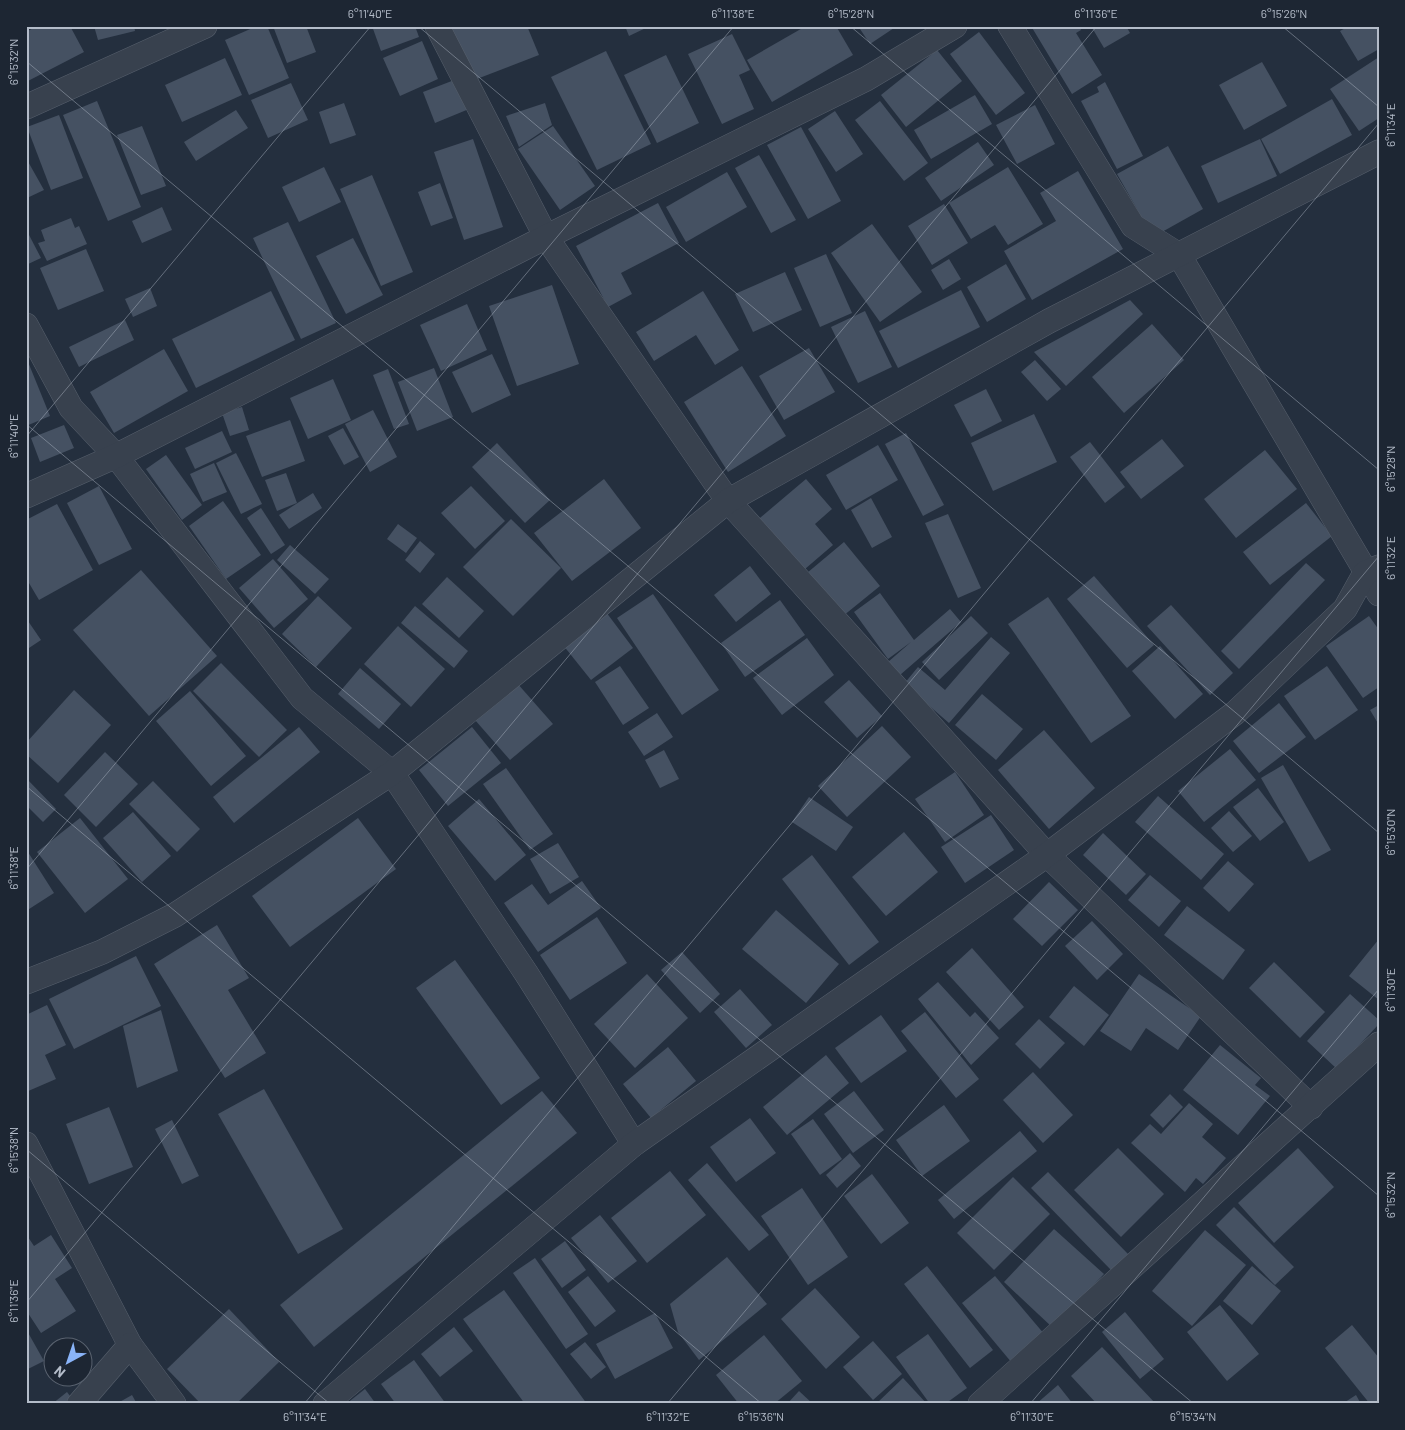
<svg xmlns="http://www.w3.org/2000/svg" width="1405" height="1430" font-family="Barlow,sans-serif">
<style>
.building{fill:#455162}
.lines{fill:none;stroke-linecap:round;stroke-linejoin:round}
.minor-casing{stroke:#565f6c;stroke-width:25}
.minor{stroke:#38414e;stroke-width:24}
.ticks{fill:none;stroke:#b4bcc9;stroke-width:1;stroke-opacity:0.45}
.neatline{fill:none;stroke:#b4bcc9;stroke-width:2}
.ticks-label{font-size:12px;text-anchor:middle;fill:#b4bcc9}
</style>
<rect width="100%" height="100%" fill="#242f3e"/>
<g class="building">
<polygon points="37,26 70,26 84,52 26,82 26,32"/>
<polygon points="94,26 134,26 135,31 98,40"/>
<polygon points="257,26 267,26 289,78 249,95 225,40"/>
<polygon points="273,26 306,26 316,52 287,63"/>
<polygon points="372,26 415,26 419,37 381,51"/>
<polygon points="447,26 527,26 539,55 469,82"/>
<polygon points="625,26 650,26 629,36"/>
<polygon points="806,26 836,26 853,55 772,102 747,60"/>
<polygon points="858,26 897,26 870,44"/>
<polygon points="1031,26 1079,26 1081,30 1076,33 1102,75 1072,94"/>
<polygon points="1091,26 1126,26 1130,33 1104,48"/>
<polygon points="1349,26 1379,26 1379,49 1358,61 1340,31"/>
<polygon points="979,32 1025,93 996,115 950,54"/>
<polygon points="732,34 750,70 739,75 754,109 722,124 688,54"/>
<polygon points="422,41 438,79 400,96 383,58"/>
<polygon points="937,50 962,81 906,127 881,95"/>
<polygon points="606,51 651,144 597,170 551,77"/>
<polygon points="666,55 699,123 657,143 624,75"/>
<polygon points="1379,57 1379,118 1359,131 1330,89"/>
<polygon points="225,58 242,95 182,122 165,85"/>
<polygon points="1262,62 1287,106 1244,130 1219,85"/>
<polygon points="457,79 469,109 435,123 423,92"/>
<polygon points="1105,82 1143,156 1117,169 1081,101 1099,92 1097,87"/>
<polygon points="291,83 308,120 268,138 251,100"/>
<polygon points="975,95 992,124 931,159 914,130"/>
<polygon points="1332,99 1352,135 1280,174 1261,139"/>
<polygon points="97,101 141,207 108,221 63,115"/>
<polygon points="880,101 928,163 904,181 855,120"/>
<polygon points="344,103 356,135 330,144 319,112"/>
<polygon points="545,103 552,125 519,147 506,116"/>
<polygon points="1035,105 1055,144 1017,164 996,125"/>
<polygon points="236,110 248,128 196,161 184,142"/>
<polygon points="835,111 863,154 836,172 808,129"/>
<polygon points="59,115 83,178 51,190 27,127"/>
<polygon points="142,126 166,186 141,195 117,135"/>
<polygon points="553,126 595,186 560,210 518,149"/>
<polygon points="801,127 841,201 808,219 767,145"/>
<polygon points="473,139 503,227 464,240 434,152"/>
<polygon points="1260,139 1277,176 1218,203 1201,166"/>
<polygon points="978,142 994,165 941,201 925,178"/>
<polygon points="1168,146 1203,209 1153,237 1117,174"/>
<polygon points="759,155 796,220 771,233 735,168"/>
<polygon points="26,158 44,190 27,198 26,196"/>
<polygon points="324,167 341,202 299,222 282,187"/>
<polygon points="1008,167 1043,224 1008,245 995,225 971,239 949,203"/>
<polygon points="1078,171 1123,249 1032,300 1004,251 1056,221 1040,193"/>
<polygon points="727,172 747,207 686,242 666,207"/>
<polygon points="372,175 413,272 381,286 340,189"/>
<polygon points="440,183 453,218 431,226 418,192"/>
<polygon points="658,203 679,243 621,273 632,294 608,307 576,246"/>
<polygon points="944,204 968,243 932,265 908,226"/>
<polygon points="162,207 172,230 142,243 132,221"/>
<polygon points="71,218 75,228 79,226 87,244 47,261 38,243 45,241 41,230"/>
<polygon points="288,222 336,323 301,339 253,238"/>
<polygon points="872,224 922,292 880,322 831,253"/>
<polygon points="28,233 41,258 26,265 26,234"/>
<polygon points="353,238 383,295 346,314 316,256"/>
<polygon points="86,249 104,291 58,310 40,268"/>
<polygon points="826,254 852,313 820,327 794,268"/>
<polygon points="949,259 961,279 943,290 931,270"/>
<polygon points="1006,264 1026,299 987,322 967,287"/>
<polygon points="785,272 802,310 753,332 735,294"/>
<polygon points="552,285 579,364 517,386 489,306"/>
<polygon points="150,288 157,306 133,317 125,299"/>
<polygon points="961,290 980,327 898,368 879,331"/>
<polygon points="271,291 295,340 196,388 172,339"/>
<polygon points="703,291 739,350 715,365 696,335 654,361 636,332"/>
<polygon points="1130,300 1143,314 1066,386 1034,352"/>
<polygon points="467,304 487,350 441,371 420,325"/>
<polygon points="865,311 892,367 858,383 831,327"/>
<polygon points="125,320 134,340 79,367 69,347"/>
<polygon points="1152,324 1184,360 1124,413 1092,377"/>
<polygon points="809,348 835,392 784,420 759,376"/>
<polygon points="164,349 188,391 114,433 90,392"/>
<polygon points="492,354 511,395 472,413 452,372"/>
<polygon points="26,357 50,416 26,426"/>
<polygon points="1035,360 1061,389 1047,401 1021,372"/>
<polygon points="742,366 786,436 728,472 684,402"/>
<polygon points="434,368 453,417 417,431 398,382"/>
<polygon points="388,369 409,424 394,429 373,375"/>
<polygon points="333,379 351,420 308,439 290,398"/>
<polygon points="986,389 1002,421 971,437 954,405"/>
<polygon points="242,407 249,430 230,436 222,413"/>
<polygon points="373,410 397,457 370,472 345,424"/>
<polygon points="1034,414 1057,462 993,491 971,443"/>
<polygon points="290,420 305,461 262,477 246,436"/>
<polygon points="64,425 74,448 40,462 31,438"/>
<polygon points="343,428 359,457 344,465 328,436"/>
<polygon points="222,431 232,452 195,469 185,448"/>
<polygon points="906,433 944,505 923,516 885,444"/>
<polygon points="1162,439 1184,466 1141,499 1120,472"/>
<polygon points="1090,442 1125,487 1105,503 1070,457"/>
<polygon points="497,443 550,500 525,523 472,467"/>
<polygon points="878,445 898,480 846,510 826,475"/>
<polygon points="1265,450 1297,489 1236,538 1204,499"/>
<polygon points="236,453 262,504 241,514 216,463"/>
<polygon points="166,455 202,505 182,520 146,469"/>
<polygon points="214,463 227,492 203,502 190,474"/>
<polygon points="286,473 297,503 277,511 265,480"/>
<polygon points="604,479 641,528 572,581 534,533"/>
<polygon points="806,479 832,509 815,524 833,545 798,575 754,523"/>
<polygon points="99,486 132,549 99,565 67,503"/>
<polygon points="471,486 505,521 475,549 441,513"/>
<polygon points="313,493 322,508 289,529 279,515"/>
<polygon points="871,498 892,537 872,548 851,510"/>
<polygon points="223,501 261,555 226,579 189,526"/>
<polygon points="1306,503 1332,536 1270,585 1243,552"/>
<polygon points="57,504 93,570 39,600 26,578 26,520"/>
<polygon points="261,508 285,545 271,554 247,518"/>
<polygon points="948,514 981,588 958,598 925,523"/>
<polygon points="511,519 561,568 513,616 463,567"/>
<polygon points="398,524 417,538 406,553 387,539"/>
<polygon points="420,541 435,554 420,573 405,560"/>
<polygon points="844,542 880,586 843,616 807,573"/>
<polygon points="290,545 329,579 315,594 277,560"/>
<polygon points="273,559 308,599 274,628 239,588"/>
<polygon points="1306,563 1325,580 1239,669 1221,651"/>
<polygon points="750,566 771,594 736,622 714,595"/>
<polygon points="141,570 217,656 149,716 73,630"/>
<polygon points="1094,576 1154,645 1127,668 1067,599"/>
<polygon points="447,577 484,611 459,638 422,604"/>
<polygon points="880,593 914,640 950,609 961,622 900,675 888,662 911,642 888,659 854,612"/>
<polygon points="653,594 719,690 682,715 617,618"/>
<polygon points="318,596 352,628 316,667 282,634"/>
<polygon points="1048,597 1131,716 1091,743 1008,624"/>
<polygon points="780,600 805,635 745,677 721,643"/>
<polygon points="1171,605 1233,673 1210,695 1147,626"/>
<polygon points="415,606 468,651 454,668 401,623"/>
<polygon points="606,612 633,648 591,680 563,645"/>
<polygon points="971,616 988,633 939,680 922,662"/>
<polygon points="1369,616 1379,630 1379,687 1363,698 1326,646"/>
<polygon points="26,618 41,640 26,650"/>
<polygon points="398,626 445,669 411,707 364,664"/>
<polygon points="991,637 1010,653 949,723 904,684 918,667 945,690"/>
<polygon points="807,638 834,675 782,715 753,678"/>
<polygon points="1160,646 1203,694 1175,719 1132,671"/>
<polygon points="221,663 287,730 259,757 193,691"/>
<polygon points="620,666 649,708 623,725 595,682"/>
<polygon points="1327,666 1358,710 1315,740 1284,696"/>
<polygon points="360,668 401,704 379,729 338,694"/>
<polygon points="849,680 882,716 857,738 824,702"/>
<polygon points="517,683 553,724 510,760 475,720"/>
<polygon points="74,690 111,725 58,783 26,754 26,743"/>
<polygon points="190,691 246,756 211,786 156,721"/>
<polygon points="982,694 1023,729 996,760 955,725"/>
<polygon points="1279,703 1306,737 1259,773 1233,741"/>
<polygon points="1379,705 1379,725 1370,710"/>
<polygon points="657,713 673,737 644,756 628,732"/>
<polygon points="882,726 911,757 847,817 818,786"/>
<polygon points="299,727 320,752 234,823 213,797"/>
<polygon points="472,727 501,763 448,806 419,770"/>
<polygon points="1044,730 1095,788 1049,829 998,770"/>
<polygon points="1230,749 1256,780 1204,822 1178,791"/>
<polygon points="664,750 679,779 660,788 645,760"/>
<polygon points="105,752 138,784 96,827 64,795"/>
<polygon points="1283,765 1331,850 1309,862 1261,778"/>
<polygon points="506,768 553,834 530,850 483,784"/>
<polygon points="955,772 984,815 945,842 915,799"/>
<polygon points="26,778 56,809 43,822 26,805"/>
<polygon points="153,781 200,829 177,852 129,804"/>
<polygon points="1258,788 1284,822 1260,841 1233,807"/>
<polygon points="1158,796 1224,854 1201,880 1135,822"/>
<polygon points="809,797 853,827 836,851 792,822"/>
<polygon points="479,799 526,855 495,881 448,826"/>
<polygon points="1229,811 1252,836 1233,852 1211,828"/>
<polygon points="133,812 171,856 142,882 103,838"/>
<polygon points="991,815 1014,850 965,883 941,847"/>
<polygon points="80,818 128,879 85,913 37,852"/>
<polygon points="358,818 396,869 290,947 252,896"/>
<polygon points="904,832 938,872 886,916 852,877"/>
<polygon points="1103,833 1146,874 1126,895 1083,855"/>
<polygon points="558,843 579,877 550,894 530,859"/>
<polygon points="26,849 54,893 26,911"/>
<polygon points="812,855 879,942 849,965 782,879"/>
<polygon points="1228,861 1254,884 1229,912 1203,888"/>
<polygon points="1150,875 1181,901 1159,927 1128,900"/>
<polygon points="582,881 601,908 538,952 504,903 532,884 548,905"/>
<polygon points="1049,882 1078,910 1042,946 1013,919"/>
<polygon points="1187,906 1245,950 1223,980 1164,935"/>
<polygon points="776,910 839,964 806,1003 742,949"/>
<polygon points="597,917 627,963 570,1000 540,955"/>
<polygon points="1092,921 1123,954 1097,980 1065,946"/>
<polygon points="217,925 249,978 228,990 266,1053 225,1078 154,964"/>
<polygon points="1379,939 1379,1000 1349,976"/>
<polygon points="972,948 1024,1007 999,1030 946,972"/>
<polygon points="682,952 720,994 700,1013 661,970"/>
<polygon points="136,956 161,1006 74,1049 49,999"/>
<polygon points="455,960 540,1078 501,1105 416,988"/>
<polygon points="1274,962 1325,1012 1300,1038 1249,988"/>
<polygon points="647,974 688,1018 635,1068 594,1024"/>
<polygon points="1139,974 1201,1016 1178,1050 1146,1028 1131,1051 1100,1031"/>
<polygon points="938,982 970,1017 975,1012 999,1038 971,1065 918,999"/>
<polygon points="1074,986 1109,1015 1084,1046 1049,1017"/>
<polygon points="740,989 772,1025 746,1048 714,1012"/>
<polygon points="1350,994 1379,1020 1379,1024 1337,1069 1307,1041"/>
<polygon points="47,1005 66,1045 45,1055 56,1079 26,1092 26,1015"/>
<polygon points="161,1010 178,1071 137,1088 123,1026"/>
<polygon points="925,1012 979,1079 956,1098 901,1031"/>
<polygon points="881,1015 907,1051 861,1083 835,1048"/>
<polygon points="1039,1019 1065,1043 1040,1069 1015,1044"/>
<polygon points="1220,1045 1261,1078 1255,1085 1270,1096 1238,1135 1183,1090"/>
<polygon points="668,1047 696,1081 651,1118 623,1084"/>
<polygon points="826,1055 849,1083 787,1135 763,1107"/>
<polygon points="1033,1072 1073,1115 1043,1143 1003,1100"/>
<polygon points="264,1089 343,1229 298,1254 218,1114"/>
<polygon points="542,1091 577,1133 314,1347 280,1305"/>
<polygon points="854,1091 884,1130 853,1153 824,1114"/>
<polygon points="1170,1094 1183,1107 1163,1128 1150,1115"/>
<polygon points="1189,1103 1213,1124 1202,1137 1226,1158 1203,1184 1196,1178 1185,1192 1131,1143 1150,1124 1161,1134"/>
<polygon points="944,1105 970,1141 922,1176 896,1140"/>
<polygon points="109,1107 133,1167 89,1184 66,1124"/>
<polygon points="750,1118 776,1153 736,1182 710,1147"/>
<polygon points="813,1119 842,1159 820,1175 791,1134"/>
<polygon points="172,1120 199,1176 182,1184 155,1129"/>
<polygon points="1020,1131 1037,1151 954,1219 938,1200"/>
<polygon points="1118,1148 1164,1194 1121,1237 1074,1190"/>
<polygon points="1298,1148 1334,1187 1274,1243 1238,1203"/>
<polygon points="850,1153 861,1166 837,1188 826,1175"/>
<polygon points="707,1163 769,1235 749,1251 688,1180"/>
<polygon points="670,1171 706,1215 647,1263 611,1218"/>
<polygon points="1048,1172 1128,1254 1111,1270 1031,1188"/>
<polygon points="872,1174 909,1223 881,1244 844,1196"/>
<polygon points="1013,1177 1050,1214 994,1270 957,1233"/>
<polygon points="802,1188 848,1257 808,1285 761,1216"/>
<polygon points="1234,1207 1294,1267 1275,1285 1216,1225"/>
<polygon points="600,1215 637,1261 608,1283 571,1238"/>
<polygon points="1054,1229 1104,1274 1053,1328 1004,1282"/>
<polygon points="1205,1230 1246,1265 1192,1326 1152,1291"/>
<polygon points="26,1234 34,1246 51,1235 72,1268 55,1279 76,1311 41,1333 26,1310"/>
<polygon points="565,1241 586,1270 562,1288 541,1259"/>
<polygon points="727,1257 767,1304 699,1360 678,1332 670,1304"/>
<polygon points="535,1258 588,1334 566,1349 513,1273"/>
<polygon points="927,1266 993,1350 970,1368 904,1284"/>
<polygon points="1252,1266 1281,1291 1252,1325 1223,1301"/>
<polygon points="588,1276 616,1311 595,1327 568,1292"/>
<polygon points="995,1276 1045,1335 1012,1363 962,1303"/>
<polygon points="815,1288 860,1337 826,1369 781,1319"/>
<polygon points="504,1290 587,1404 525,1404 463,1319"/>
<polygon points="1220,1305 1259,1354 1227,1381 1187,1332"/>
<polygon points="229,1309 279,1362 236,1404 201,1404 167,1369"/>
<polygon points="1125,1312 1164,1359 1140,1379 1102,1332"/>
<polygon points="655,1313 673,1348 615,1379 596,1344"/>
<polygon points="1352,1325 1379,1358 1379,1404 1370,1404 1325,1348"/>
<polygon points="454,1327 473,1351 440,1377 421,1354"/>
<polygon points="26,1329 44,1361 26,1370"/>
<polygon points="928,1334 967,1388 945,1404 930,1404 896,1357"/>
<polygon points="764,1335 802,1381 774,1404 739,1404 716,1375"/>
<polygon points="873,1341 902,1374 873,1400 843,1367"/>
<polygon points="585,1342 606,1367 591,1379 570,1354"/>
<polygon points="1102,1347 1156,1404 1097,1404 1071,1376"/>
<polygon points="414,1360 446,1404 396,1404 381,1384"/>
<polygon points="903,1378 927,1404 876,1404"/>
<polygon points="1058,1385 1073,1404 1036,1404"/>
<polygon points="365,1389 376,1404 346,1404"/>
<polygon points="799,1391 813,1404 787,1404"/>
<polygon points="67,1392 76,1404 52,1404"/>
<polygon points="132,1395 137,1404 116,1404"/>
<polygon points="1356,1395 1361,1404 1342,1404"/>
</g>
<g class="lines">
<g class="minor-casing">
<g id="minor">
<polyline points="437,26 546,237 728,501 1047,855 1311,1107"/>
<polyline points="1010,26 1133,226 1179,255 1379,594"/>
<polyline points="26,107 205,26"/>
<polyline points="26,325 71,408 116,456 302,698 392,773 526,973 634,1144"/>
<polyline points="26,496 116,456 546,237 866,79 955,26"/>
<polyline points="26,982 102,952 175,915 392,773 728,501 1049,321 1379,152"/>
<polyline points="26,1144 130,1345 174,1404"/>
<polyline points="79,1404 130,1345"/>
<polyline points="325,1404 634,1144 1047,855 1235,713 1345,609 1365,573 1379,567"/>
<polyline points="980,1404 1379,1044"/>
</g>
</g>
<use href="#minor" class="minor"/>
</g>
<path class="ticks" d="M418 26 1379 833M850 26 1379 470M1282 26 1379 107M26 61 1379 1196M26 424 1194 1404M26 437 371 26M26 786 762 1404M26 870 734 26M26 1149 330 1404M26 1303 1097 26M304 1404 1379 123M667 1404 1379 556M1030 1404 1379 989"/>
<rect width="1405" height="1430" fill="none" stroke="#1d2633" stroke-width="55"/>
<g transform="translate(68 1362) rotate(220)"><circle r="24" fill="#1d2633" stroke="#59626f"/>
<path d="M0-4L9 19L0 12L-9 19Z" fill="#8ab4f8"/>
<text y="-8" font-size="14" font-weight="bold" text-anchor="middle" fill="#b4bcc9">N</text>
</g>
<rect x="28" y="28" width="1350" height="1374" class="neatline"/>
<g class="ticks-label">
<text x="370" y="18">6°11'40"E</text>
<text x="733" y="18">6°11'38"E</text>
<text x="851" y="18">6°15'28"N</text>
<text x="1096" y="18">6°11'36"E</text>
<text x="1284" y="18">6°15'26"N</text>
<text transform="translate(14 62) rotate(-90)" y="4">6°15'32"N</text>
<text transform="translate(1391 125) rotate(-90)" y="4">6°11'34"E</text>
<text transform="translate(14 436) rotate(-90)" y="4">6°11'40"E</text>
<text transform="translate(1391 469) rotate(-90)" y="4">6°15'28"N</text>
<text transform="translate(1391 558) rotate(-90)" y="4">6°11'32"E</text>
<text transform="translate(1391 832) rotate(-90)" y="4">6°15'30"N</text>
<text transform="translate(14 868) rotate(-90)" y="4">6°11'38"E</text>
<text transform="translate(1391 990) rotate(-90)" y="4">6°11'30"E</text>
<text transform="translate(14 1150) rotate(-90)" y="4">6°15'38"N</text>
<text transform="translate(1391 1195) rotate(-90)" y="4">6°15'32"N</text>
<text transform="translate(14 1301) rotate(-90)" y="4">6°11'36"E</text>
<text x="305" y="1421">6°11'34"E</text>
<text x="668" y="1421">6°11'32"E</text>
<text x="761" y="1421">6°15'36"N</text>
<text x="1032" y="1421">6°11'30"E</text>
<text x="1193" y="1421">6°15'34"N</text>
</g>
</svg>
